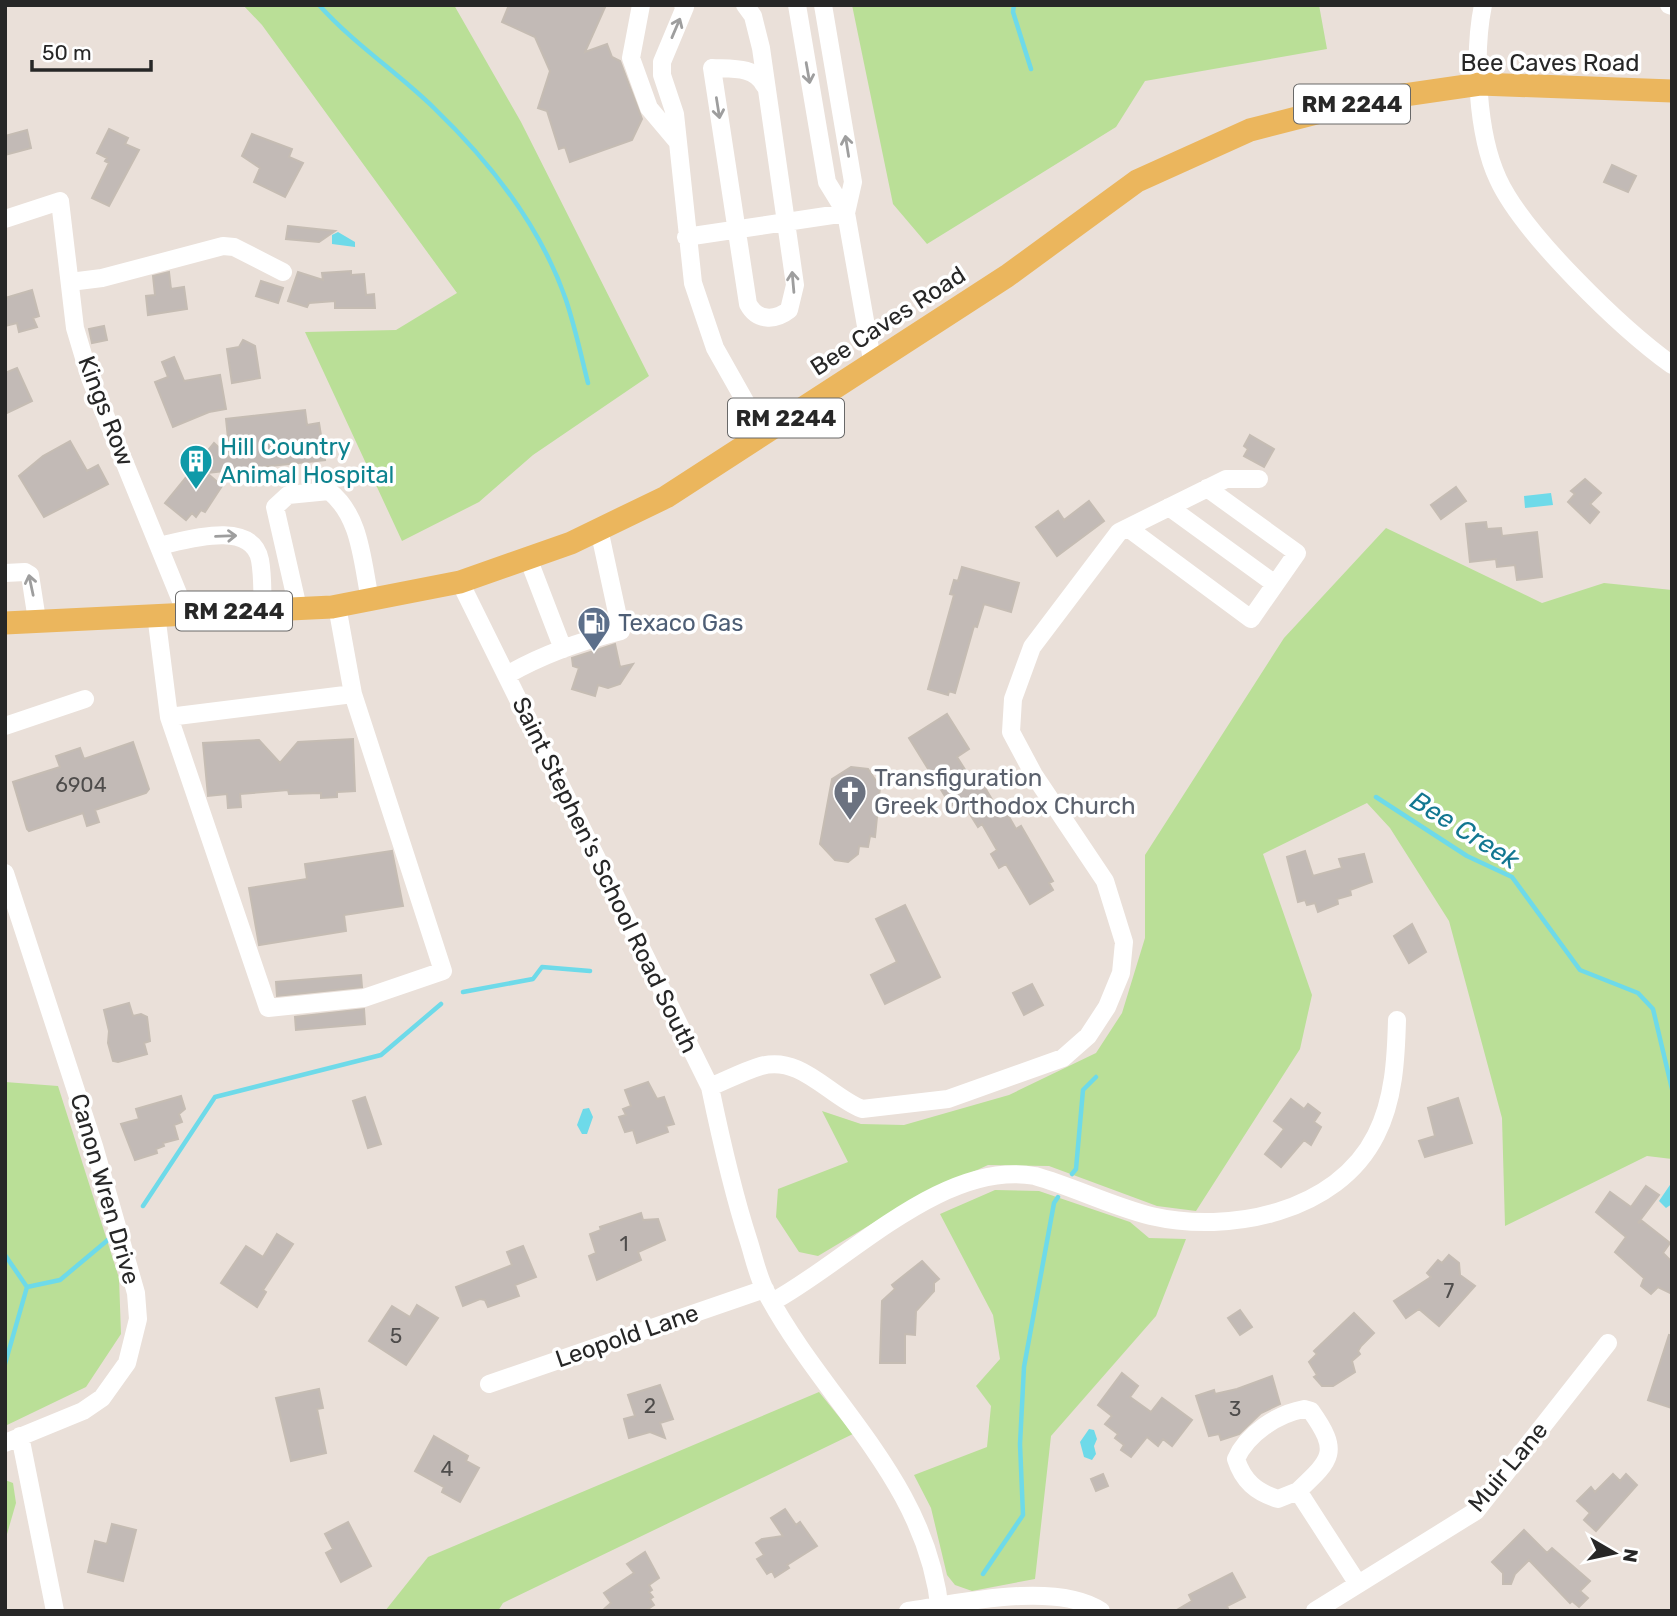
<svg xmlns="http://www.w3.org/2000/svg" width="1677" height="1616" font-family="Rubik,sans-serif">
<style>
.green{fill:#badf97}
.water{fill:#6edae9}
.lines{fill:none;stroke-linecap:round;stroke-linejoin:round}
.stream{stroke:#6edae9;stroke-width:4.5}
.building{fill:#c2bab6;stroke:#c5bcb3;stroke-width:2}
.minor{stroke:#fff;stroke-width:18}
.major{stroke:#ebb65d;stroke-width:23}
.oneway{stroke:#9e9e9e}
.labels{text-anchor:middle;stroke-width:7;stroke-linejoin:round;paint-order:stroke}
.number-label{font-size:21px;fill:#4e4c4b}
.shield{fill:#fff;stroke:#686868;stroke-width:2}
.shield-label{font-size:23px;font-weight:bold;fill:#272727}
.street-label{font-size:24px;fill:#272727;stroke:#fff}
.culture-label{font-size:24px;fill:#0d838f;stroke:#fff;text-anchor:start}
.service-label{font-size:24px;fill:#4e5e75;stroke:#fff;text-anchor:start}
.worship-label{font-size:24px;fill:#5b616d;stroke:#fff;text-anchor:start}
.water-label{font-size:26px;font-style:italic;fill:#127791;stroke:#fff}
</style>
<rect width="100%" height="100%" fill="#eae0d9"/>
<path class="green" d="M 243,5 L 454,5 L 521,122 L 649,376 L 533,455 L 479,502 L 402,541 L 305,332 L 396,330 L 457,293 L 262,25 Z
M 852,5 L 1319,5 L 1327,49 L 1145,81 L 1116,127 L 927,244 L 893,204 Z
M 1386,528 L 1542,603 L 1604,583 L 1672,590 L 1672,1159 L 1647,1156 L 1505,1226 L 1502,1118 L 1449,921 L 1390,828 L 1367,803 L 1263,854 L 1312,995 L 1300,1049 L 1196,1211 L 1157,1206 L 1049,1166 L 988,1165 L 910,1201 L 818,1256 L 799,1252 L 776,1217 L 778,1189 L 848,1162 L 822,1111 L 861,1124 L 904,1125 L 1009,1095 L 1096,1053 L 1122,1013 L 1145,938 L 1145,855 L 1284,638 Z
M 5,1082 L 58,1086 L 119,1278 L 121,1334 L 86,1387 L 5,1426 Z
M 995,1190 L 1039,1191 L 1130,1222 L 1149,1238 L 1186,1239 L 1156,1316 L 1051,1436 L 1035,1579 L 972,1591 L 955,1585 L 947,1575 L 931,1508 L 914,1475 L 987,1447 L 991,1406 L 976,1386 L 1000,1359 L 993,1315 L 940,1214 Z
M 819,1392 L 853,1434 L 503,1603 L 498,1611 L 385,1611 L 428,1557 Z
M 5,1480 L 13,1483 L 16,1503 L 5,1541 Z"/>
<path class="water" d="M 338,232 L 355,242 L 355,247 L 332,244 L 332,235 Z
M 1551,493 L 1553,505 L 1525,508 L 1524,496 Z
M 589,1108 L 593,1117 L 587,1134 L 582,1134 L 577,1125 L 583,1109 Z
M 1672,1182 L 1672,1204 L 1666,1208 L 1659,1201 Z
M 1089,1429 L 1094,1430 L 1097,1439 L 1094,1446 L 1096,1454 L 1092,1460 L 1084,1457 L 1080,1442 Z"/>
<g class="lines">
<path class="stream" d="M 319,5 C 354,44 397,72 434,108 C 490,162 541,227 566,300 C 575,327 581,355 588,383
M 1014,5 L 1013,12 L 1031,69
M 1376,797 L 1467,856 L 1512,877 L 1580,970 L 1638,993 L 1653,1009 L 1672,1089
M 463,992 L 533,979 L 542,967 L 590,971
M 1072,1174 L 1076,1169 L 1083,1090 L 1096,1077
M 143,1206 L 215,1097 L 381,1055 L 441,1004
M 5,1255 L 27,1287
M 5,1364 L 27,1287 L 60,1280 L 109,1239
M 983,1574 L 1023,1515 L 1020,1444 L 1024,1367 L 1054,1203 L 1058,1197"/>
</g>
<path class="building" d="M 509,5 L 606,5 L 585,52 L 607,44 L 612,57 L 620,61 L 642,119 L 632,140 L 570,162 L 565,147 L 559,149 L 547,111 L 538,108 L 550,71 L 535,37 L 502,22 Z
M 109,129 L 128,138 L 125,144 L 139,150 L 109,206 L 92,198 L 109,163 L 105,161 L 107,158 L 97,153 Z
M 27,130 L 31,148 L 5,155 L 5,136 Z
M 252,134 L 292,149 L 289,157 L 303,163 L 285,197 L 254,182 L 260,168 L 242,156 Z
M 1612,165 L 1636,176 L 1628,192 L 1604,182 Z
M 288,226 L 335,231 L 319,242 L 286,239 Z
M 351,271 L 351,275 L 364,274 L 366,295 L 374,294 L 375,308 L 335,308 L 335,301 L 309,303 L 307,307 L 288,301 L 298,272 L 323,280 L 322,273 Z
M 169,272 L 171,289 L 184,287 L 187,309 L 148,315 L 146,296 L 155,295 L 153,276 Z
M 261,281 L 283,288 L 278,303 L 256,296 Z
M 32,290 L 39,316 L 33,318 L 37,327 L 19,332 L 17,323 L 5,326 L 5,298 Z
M 104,326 L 107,340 L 92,343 L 89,329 Z
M 243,340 L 255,346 L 260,378 L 232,383 L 227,349 L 239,347 Z
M 174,357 L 184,381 L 220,375 L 226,409 L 209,412 L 173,427 L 155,382 L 168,377 L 162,362 Z
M 17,368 L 32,401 L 5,414 L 5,373 Z
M 305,410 L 307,425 L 319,423 L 325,460 L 207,473 L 222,486 L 205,512 L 201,510 L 196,517 L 192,513 L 186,520 L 165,503 L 214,443 L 230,458 L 226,419 Z
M 1250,435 L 1274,449 L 1264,467 L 1244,456 L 1248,449 L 1244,446 Z
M 70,441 L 87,471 L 98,465 L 108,484 L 44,517 L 19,476 L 43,456 Z
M 1585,479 L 1601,493 L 1590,504 L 1599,512 L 1590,523 L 1568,502 L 1575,494 L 1571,491 Z
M 1456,487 L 1466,501 L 1441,519 L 1431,505 Z
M 1089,501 L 1104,521 L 1057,556 L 1036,527 L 1058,511 L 1064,520 Z
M 1486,522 L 1487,529 L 1501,528 L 1502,536 L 1537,532 L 1542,577 L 1517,580 L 1515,565 L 1497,567 L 1496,559 L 1470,562 L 1466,524 Z
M 962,567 L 1019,583 L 1011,612 L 984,604 L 977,627 L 974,626 L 955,693 L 949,691 L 948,695 L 928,689 L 954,595 L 950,594 L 954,580 L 958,581 Z
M 615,644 L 620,667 L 633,664 L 620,684 L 608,688 L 598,685 L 595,696 L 572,689 L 579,668 L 573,666 L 572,658 Z
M 947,714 L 969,749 L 957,757 L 971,779 L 982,772 L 989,782 L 984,786 L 1000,813 L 1005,810 L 1016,829 L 1021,826 L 1053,881 L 1049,883 L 1053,890 L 1030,904 L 1006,864 L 999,868 L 991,854 L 997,850 L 982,824 L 978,827 L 961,800 L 951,806 L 909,738 Z
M 353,739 L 355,791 L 337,792 L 337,797 L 321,798 L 321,793 L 289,794 L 288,790 L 240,794 L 241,807 L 228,808 L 227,794 L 208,796 L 203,743 L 259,740 L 280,763 L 298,742 Z
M 133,742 L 149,789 L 146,793 L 95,810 L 99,822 L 87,826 L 83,813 L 29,831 L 27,829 L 13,782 L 60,767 L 56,756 L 80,748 L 84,759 Z
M 851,767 L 868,769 L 880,787 L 875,837 L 870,836 L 868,847 L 859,846 L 858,854 L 848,862 L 835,860 L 820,844 L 832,779 Z
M 392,851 L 403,906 L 344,915 L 346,931 L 259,945 L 249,888 L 307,879 L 305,864 Z
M 1305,851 L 1313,876 L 1342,868 L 1339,859 L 1364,854 L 1372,882 L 1350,890 L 1351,895 L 1337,899 L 1338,904 L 1318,912 L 1315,903 L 1307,905 L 1305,900 L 1298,902 L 1287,857 Z
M 905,905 L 940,977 L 885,1004 L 871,975 L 897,962 L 876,919 Z
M 1412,924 L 1426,952 L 1409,963 L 1394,936 Z
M 361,975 L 362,987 L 277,996 L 276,982 Z
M 1032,984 L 1043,1005 L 1024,1015 L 1013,993 Z
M 129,1003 L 133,1016 L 141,1014 L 147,1017 L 150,1041 L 144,1043 L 147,1054 L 118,1062 L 113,1061 L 108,1043 L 109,1031 L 104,1010 Z
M 364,1009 L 365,1024 L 296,1030 L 295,1017 Z
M 648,1082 L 657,1099 L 664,1097 L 674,1124 L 666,1126 L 668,1132 L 637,1143 L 633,1130 L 625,1132 L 619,1117 L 626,1115 L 623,1109 L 631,1106 L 625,1090 Z
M 181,1096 L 185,1109 L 179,1114 L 182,1122 L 174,1125 L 178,1139 L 163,1143 L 164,1146 L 156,1149 L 157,1153 L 135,1160 L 121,1124 L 139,1119 L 136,1109 Z
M 365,1097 L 381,1144 L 368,1148 L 353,1101 Z
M 1458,1098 L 1472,1143 L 1425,1157 L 1419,1141 L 1435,1136 L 1428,1108 Z
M 1291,1099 L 1304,1109 L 1308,1104 L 1320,1113 L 1314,1122 L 1321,1127 L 1311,1145 L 1304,1140 L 1281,1167 L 1265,1154 L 1284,1129 L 1274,1121 Z
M 1646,1186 L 1659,1195 L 1638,1223 L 1642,1221 L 1670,1243 L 1663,1253 L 1672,1262 L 1672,1294 L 1658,1287 L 1651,1294 L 1641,1286 L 1644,1278 L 1615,1252 L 1626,1237 L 1596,1212 L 1610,1192 L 1631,1207 Z
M 641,1213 L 643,1220 L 658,1219 L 665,1240 L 638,1252 L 641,1260 L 597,1280 L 589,1256 L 596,1253 L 590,1234 L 601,1230 L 600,1227 Z
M 277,1234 L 293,1244 L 263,1290 L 266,1292 L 257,1307 L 221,1283 L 246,1246 L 263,1257 Z
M 523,1246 L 536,1277 L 515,1285 L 519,1296 L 488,1307 L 485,1300 L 480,1299 L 463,1306 L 456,1287 L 512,1265 L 507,1252 Z
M 1449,1255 L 1459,1263 L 1460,1275 L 1475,1286 L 1439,1326 L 1419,1309 L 1406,1318 L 1394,1301 L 1431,1277 L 1427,1273 L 1438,1260 L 1442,1263 Z
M 922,1261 L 939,1279 L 934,1283 L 934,1291 L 916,1311 L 915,1335 L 905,1334 L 905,1363 L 880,1363 L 882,1301 L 895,1289 L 892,1285 Z
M 417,1305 L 438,1318 L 406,1365 L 369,1341 L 392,1306 L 410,1317 Z
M 1240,1310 L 1252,1327 L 1240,1335 L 1228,1318 Z
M 1354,1313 L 1374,1333 L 1361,1346 L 1358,1351 L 1360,1354 L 1352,1361 L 1355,1372 L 1333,1386 L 1322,1386 L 1314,1377 L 1317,1375 L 1309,1362 L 1317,1354 L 1314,1351 Z
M 1669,1335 L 1672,1336 L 1672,1408 L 1648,1400 Z
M 1122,1373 L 1138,1386 L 1130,1397 L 1151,1412 L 1162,1398 L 1192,1420 L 1172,1446 L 1163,1439 L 1158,1446 L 1147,1437 L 1131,1457 L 1121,1450 L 1124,1445 L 1115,1438 L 1118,1434 L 1105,1424 L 1112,1416 L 1098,1405 Z
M 1272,1376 L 1280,1404 L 1261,1413 L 1239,1434 L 1221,1440 L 1219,1434 L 1209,1436 L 1196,1396 L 1214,1390 L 1215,1394 L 1237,1389 Z
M 660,1385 L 673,1419 L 660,1423 L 665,1438 L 650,1432 L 629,1438 L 624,1419 L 635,1416 L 628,1395 Z
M 319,1389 L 323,1408 L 317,1409 L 326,1453 L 291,1461 L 276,1398 Z
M 434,1436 L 468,1456 L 466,1461 L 479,1468 L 460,1502 L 442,1492 L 444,1487 L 415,1471 Z
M 1103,1474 L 1108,1486 L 1096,1491 L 1091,1479 Z
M 1613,1474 L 1620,1481 L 1626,1474 L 1637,1485 L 1596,1531 L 1584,1520 L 1590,1513 L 1577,1501 L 1591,1487 L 1595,1492 Z
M 785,1509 L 796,1525 L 800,1522 L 817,1546 L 787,1565 L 789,1568 L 775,1577 L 772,1571 L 767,1574 L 757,1559 L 764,1555 L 756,1543 L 762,1539 L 783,1536 L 771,1518 Z
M 348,1522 L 371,1566 L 341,1582 L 326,1553 L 333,1549 L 325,1534 Z
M 112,1524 L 136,1530 L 123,1581 L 88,1572 L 95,1541 L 107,1544 Z
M 1524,1530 L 1547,1553 L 1552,1548 L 1590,1581 L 1580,1591 L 1588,1598 L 1579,1607 L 1572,1601 L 1570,1603 L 1529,1560 L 1515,1574 L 1511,1584 L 1503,1584 L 1503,1573 L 1492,1562 Z
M 645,1552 L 659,1578 L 649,1585 L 652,1590 L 649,1592 L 653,1597 L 650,1599 L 654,1605 L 645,1611 L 602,1611 L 611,1603 L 604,1593 L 634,1573 L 627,1564 Z
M 1232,1573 L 1245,1597 L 1227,1606 L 1229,1611 L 1175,1611 L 1192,1601 L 1189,1595 Z"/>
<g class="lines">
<path class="minor" d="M 641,5 L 631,58 L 649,108 L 676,140
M 683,5 L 685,7 L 662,62 L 662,75 L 675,114 L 693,283 L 715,348 L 763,433
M 745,5 L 753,16 L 761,48 L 795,285 L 789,310 C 775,321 757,321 748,304 L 712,68 C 731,69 755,66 764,85
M 797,5 L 827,182 L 846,213
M 823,5 L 853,182 L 846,213 L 872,360
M 1483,5 C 1473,54 1477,134 1498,179 C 1523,234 1622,329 1672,365
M 1669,5 L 1672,6
M 5,219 L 60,201 L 75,328 L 90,378 L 186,613
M 686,237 L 846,213
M 70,282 L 102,278 L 223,246 L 234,247 L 283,272
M 1169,507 L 1275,584
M 1128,528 L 1251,619 L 1297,553 L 1207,488
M 159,546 C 187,540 252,519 260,560 C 263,576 262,594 263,610
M 528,558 L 563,649
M 5,573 L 25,572 L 30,575 L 37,620
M 460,582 L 710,1087 C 721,1140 732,1190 749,1242 C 754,1258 758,1277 766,1292 C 825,1403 927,1480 940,1611
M 337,606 L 353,694
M 298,608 L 275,507 L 288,495 L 329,491 C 361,516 362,562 370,599
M 156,614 L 169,717 L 353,694 L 443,971 L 364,998 L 268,1008 L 169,717
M 507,675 C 543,654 581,641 621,631 L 599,529
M 5,726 L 85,699
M 5,873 L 94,1146 L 136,1293 L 138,1319 L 127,1363 L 102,1398 L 83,1411 L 5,1443
M 710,1087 C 727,1080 744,1071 761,1066 C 801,1055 829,1096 862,1109 L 948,1099 L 1063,1058 L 1088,1036 L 1107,1007 L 1121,973 L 1124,942 L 1105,881 L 1034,775 L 1011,732 L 1013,699 L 1032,647 L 1119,532 L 1226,479 L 1259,479
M 772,1302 C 847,1262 943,1159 1035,1176 C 1074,1187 1111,1206 1151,1216 C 1229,1234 1337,1213 1376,1135 C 1394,1100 1396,1058 1397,1020
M 489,1384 L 765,1289
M 20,1436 L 55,1611
M 1298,1491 L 1278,1499 C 1256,1492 1243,1481 1236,1459 C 1247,1434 1277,1414 1304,1409 L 1311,1411 C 1340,1452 1332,1459 1298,1491 L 1358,1584
M 908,1611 C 959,1603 1057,1581 1101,1611
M 1315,1611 L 1476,1511 L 1608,1343"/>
<path class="major" d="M 5,623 L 332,607 L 460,582 L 571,543 L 666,497 L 1007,276 L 1137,181 L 1250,130 L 1363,101 L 1480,84 L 1672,91"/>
</g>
<defs><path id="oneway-shaft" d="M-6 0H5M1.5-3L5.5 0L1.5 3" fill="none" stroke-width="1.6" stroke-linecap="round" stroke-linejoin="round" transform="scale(1.75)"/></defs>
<g class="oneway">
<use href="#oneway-shaft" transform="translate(676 28) rotate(-67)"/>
<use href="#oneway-shaft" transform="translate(808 73) rotate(80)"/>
<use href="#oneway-shaft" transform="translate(718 108) rotate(81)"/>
<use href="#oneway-shaft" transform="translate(847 146) rotate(-99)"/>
<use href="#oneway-shaft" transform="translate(793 282) rotate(-95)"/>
<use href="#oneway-shaft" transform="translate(226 536) rotate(-2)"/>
<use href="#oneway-shaft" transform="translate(31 585) rotate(-102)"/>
</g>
<defs>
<symbol id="building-pin" viewBox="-11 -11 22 30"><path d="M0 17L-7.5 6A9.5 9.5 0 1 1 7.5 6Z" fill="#0f9aa8" stroke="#fff"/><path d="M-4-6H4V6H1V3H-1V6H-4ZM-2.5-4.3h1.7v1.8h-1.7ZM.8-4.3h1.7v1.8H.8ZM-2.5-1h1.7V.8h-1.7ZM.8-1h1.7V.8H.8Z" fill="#fff"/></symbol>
<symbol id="fuel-pin" viewBox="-11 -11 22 30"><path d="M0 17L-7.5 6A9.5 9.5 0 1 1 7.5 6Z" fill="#5c6f8a" stroke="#fff"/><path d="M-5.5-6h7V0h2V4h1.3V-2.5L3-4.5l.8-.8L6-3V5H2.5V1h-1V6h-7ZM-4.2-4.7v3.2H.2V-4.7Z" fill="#fff"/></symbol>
<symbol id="church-pin" viewBox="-11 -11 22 30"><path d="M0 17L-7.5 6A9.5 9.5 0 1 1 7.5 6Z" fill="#6b7280" stroke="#fff"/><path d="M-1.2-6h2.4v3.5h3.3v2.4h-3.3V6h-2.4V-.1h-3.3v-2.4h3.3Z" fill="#fff"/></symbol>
</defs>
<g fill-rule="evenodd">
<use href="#building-pin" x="177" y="442" width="38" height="52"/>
<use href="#fuel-pin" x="575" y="604" width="38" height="52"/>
<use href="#church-pin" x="831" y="773" width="38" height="52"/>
</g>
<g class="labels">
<g class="number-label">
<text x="81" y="792">6904</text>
<text x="624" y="1251">1</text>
<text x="1449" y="1298">7</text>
<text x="396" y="1343">5</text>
<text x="650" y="1413">2</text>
<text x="1235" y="1416">3</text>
<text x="447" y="1476">4</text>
</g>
<g class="shield">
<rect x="1294" y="84.5" width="116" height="39" rx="5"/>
<rect x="728" y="398.5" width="116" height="39" rx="5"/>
<rect x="176" y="591.5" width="116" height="39" rx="5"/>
</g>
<g class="shield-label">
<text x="1352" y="112">RM 2244</text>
<text x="786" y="426">RM 2244</text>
<text x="234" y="619">RM 2244</text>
</g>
<g class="street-label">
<text x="1550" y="71">Bee Caves Road</text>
<text transform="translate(888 321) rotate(-33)" y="8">Bee Caves Road</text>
<text transform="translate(106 411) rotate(69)" y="8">Kings Row</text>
<text transform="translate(605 875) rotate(64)" y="8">Saint Stephen's School Road South</text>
<text transform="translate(105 1189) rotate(74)" y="8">Canon Wren Drive</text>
<text transform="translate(627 1336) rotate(-19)" y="8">Leopold Lane</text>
<text transform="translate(1508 1467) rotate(-50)" y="8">Muir Lane</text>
</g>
<g class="culture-label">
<text x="220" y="455">Hill Country<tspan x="220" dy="28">Animal Hospital</tspan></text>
</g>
<g class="service-label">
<text x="618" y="631">Texaco Gas</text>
</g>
<g class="worship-label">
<text x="874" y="786">Transfiguration<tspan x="874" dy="28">Greek Orthodox Church</tspan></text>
</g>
<g class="water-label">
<text transform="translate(1465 830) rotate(32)" y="9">Bee Creek</text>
</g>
</g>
<rect width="1677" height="1616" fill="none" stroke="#272727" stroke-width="14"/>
<g transform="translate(1614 1553) rotate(99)" stroke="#ffffff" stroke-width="5" paint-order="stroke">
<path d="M0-5L12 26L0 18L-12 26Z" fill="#272727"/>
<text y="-10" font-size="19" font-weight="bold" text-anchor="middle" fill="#272727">N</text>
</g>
<path d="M32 60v10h119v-10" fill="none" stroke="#272727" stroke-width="3.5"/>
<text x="42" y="60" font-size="21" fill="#272727" stroke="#ffffff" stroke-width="5" paint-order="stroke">50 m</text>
</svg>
